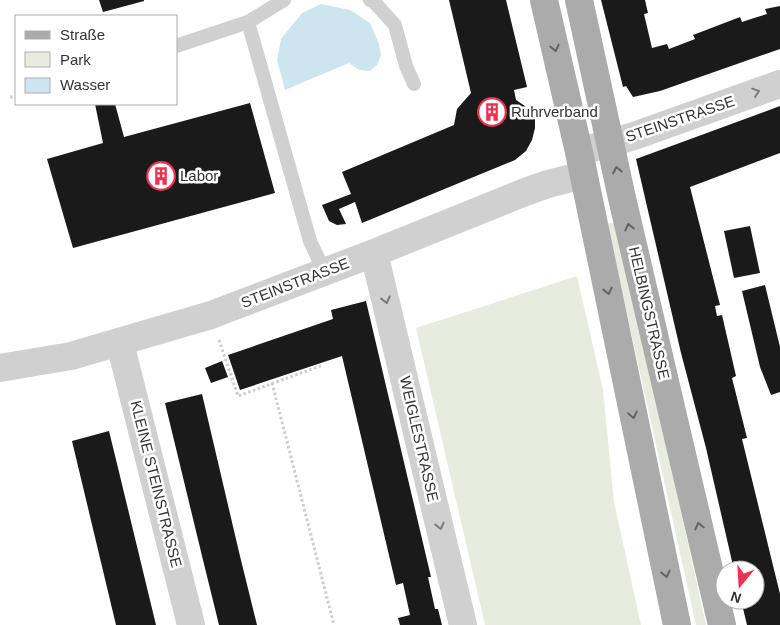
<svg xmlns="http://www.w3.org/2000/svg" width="780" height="625" font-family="Helvetica,sans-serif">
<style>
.green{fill:#e7ecde}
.water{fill:#cde5ef}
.building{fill:#1a1a1a}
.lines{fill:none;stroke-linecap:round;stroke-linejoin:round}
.path{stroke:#cdcdcd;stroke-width:3;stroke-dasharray:2.5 2.5;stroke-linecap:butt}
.service{stroke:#d0d0d0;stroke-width:14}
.minor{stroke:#d0d0d0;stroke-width:28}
.primary{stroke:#ababab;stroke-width:28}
.oneway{stroke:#636363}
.oneway2{stroke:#7a7a7a}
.labels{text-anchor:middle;stroke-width:5;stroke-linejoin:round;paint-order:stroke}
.poi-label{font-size:15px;fill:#333;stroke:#fff;text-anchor:start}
.street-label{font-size:15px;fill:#333;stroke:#fff}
</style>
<rect width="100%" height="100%" fill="#fff"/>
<path class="green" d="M 617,222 L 706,625 L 696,625 L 607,224 Z
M 577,276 L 603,390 L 614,502 L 641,625 L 485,625 L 416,328 Z"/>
<path class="water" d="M 321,4 L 350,10 L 370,23 L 379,44 L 381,55 L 377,65 L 370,71 L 359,70 L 349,63 L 285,90 L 277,60 L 281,39 L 302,13 Z"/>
<path class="building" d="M 99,0 L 144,0 L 144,1 L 103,12 Z
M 449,0 L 506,0 L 527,87 L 514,90 L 516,100 L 525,106 L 528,117 L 535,116 L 535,128 L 532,140 L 526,151 L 515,160 L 362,223 L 355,202 L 339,209 L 346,224 L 337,225 L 329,221 L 322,205 L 351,194 L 342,172 L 454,125 L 457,109 L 471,93 Z
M 601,0 L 645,0 L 648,13 L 644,14 L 652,48 L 667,44 L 669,49 L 695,39 L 693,35 L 740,17 L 742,22 L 754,18 L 767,14 L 765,9 L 780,6 L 780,49 L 660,91 L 633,97 L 626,86 L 623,87 Z
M 250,103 L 275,193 L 73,248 L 47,159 L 103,143 L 95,104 L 115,104 L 124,137 Z
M 780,106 L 780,153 L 690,187 L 720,305 L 715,306 L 717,316 L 722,315 L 736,376 L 732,378 L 747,438 L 742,439 L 780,594 L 780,625 L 747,625 L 741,600 L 755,600 L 755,570 L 734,570 L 706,448 L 681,353 L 636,159 Z
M 750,226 L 760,273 L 734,278 L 724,231 Z
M 765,285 L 780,347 L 780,392 L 771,395 L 760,367 L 742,291 Z
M 366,301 L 431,577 L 428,577 L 435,609 L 438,609 L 442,625 L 400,625 L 398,618 L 410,615 L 403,583 L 396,585 L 342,356 L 240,390 L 228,355 L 333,319 L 331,310 Z
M 222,361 L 228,377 L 211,383 L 205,368 Z
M 202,394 L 239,552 L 257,625 L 219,625 L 203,560 L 165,403 Z
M 109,431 L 119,472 L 156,625 L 116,625 L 72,441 Z"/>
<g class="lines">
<path class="path" d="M 10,97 L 16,97
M 219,340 L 238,396 L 323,365
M 272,383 L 334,625"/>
<path class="service" d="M 370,0 L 374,2 L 395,25 L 406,66 L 414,84
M 248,22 L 310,241 L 324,271
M 176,46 L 248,22 L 284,0"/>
<path class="minor" d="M 579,152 L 634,136 L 780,84
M 374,253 L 463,625
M 120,343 L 191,625
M 0,368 L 71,356 L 211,315 L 374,253 L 525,192 L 548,184 L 583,175"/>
<path class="primary" d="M 544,0 L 579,152 L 677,625
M 579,0 L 622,198 L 722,625"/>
</g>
<defs><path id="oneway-chevron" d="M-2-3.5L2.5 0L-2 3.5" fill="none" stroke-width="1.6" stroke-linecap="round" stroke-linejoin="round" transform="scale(1.25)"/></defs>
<g class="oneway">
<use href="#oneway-chevron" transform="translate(555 48) rotate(77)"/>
<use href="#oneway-chevron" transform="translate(617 170) rotate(-101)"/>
<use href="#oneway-chevron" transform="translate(629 227) rotate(-103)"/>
<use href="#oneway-chevron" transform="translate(608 291) rotate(78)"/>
<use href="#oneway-chevron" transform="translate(633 415) rotate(78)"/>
<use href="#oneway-chevron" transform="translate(699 526) rotate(-103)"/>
<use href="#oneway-chevron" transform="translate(666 574) rotate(78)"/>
</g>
<g class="oneway2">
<use href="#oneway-chevron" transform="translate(756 92) rotate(-19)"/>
<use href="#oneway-chevron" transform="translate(386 300) rotate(76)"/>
<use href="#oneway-chevron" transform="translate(440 526) rotate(77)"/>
</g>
<defs>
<symbol id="building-ring" viewBox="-11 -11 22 22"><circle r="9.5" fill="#fff" stroke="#ed3152" stroke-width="1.5"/><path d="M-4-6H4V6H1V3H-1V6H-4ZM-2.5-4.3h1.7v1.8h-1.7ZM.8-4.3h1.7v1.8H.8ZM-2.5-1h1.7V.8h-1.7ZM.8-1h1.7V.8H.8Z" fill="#ed3152"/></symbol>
</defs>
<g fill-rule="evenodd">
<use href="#building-ring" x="476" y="96" width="32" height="32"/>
<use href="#building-ring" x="145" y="160" width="32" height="32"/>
</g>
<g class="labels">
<g class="poi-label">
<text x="511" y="117">Ruhrverband</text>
<text x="180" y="181">Labor</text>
</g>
<g class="street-label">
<text transform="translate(680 119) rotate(-19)" y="5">STEINSTRASSE</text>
<text transform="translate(295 283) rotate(-21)" y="5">STEINSTRASSE</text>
<text transform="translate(649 313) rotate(77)" y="5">HELBINGSTRASSE</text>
<text transform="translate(419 439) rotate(77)" y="5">WEIGLESTRASSE</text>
<text transform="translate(156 484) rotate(76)" y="5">KLEINE STEINSTRASSE</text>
</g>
</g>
<rect x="15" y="15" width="162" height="90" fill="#ffffff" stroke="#adadad"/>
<rect x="25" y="31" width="25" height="8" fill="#ababab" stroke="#adadad"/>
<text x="60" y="40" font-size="15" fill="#333333">Straße</text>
<rect x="25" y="52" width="25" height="15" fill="#e7ecde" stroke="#adadad"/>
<text x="60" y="65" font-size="15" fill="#333333">Park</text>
<rect x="25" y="78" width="25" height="15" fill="#cde5ef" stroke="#adadad"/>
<text x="60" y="90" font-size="15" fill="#333333">Wasser</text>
<g transform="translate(740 585) rotate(198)"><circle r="24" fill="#ffffff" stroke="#adadad"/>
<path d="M0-4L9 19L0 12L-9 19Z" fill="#ed3152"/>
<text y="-8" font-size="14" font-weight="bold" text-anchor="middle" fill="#333333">N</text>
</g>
</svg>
